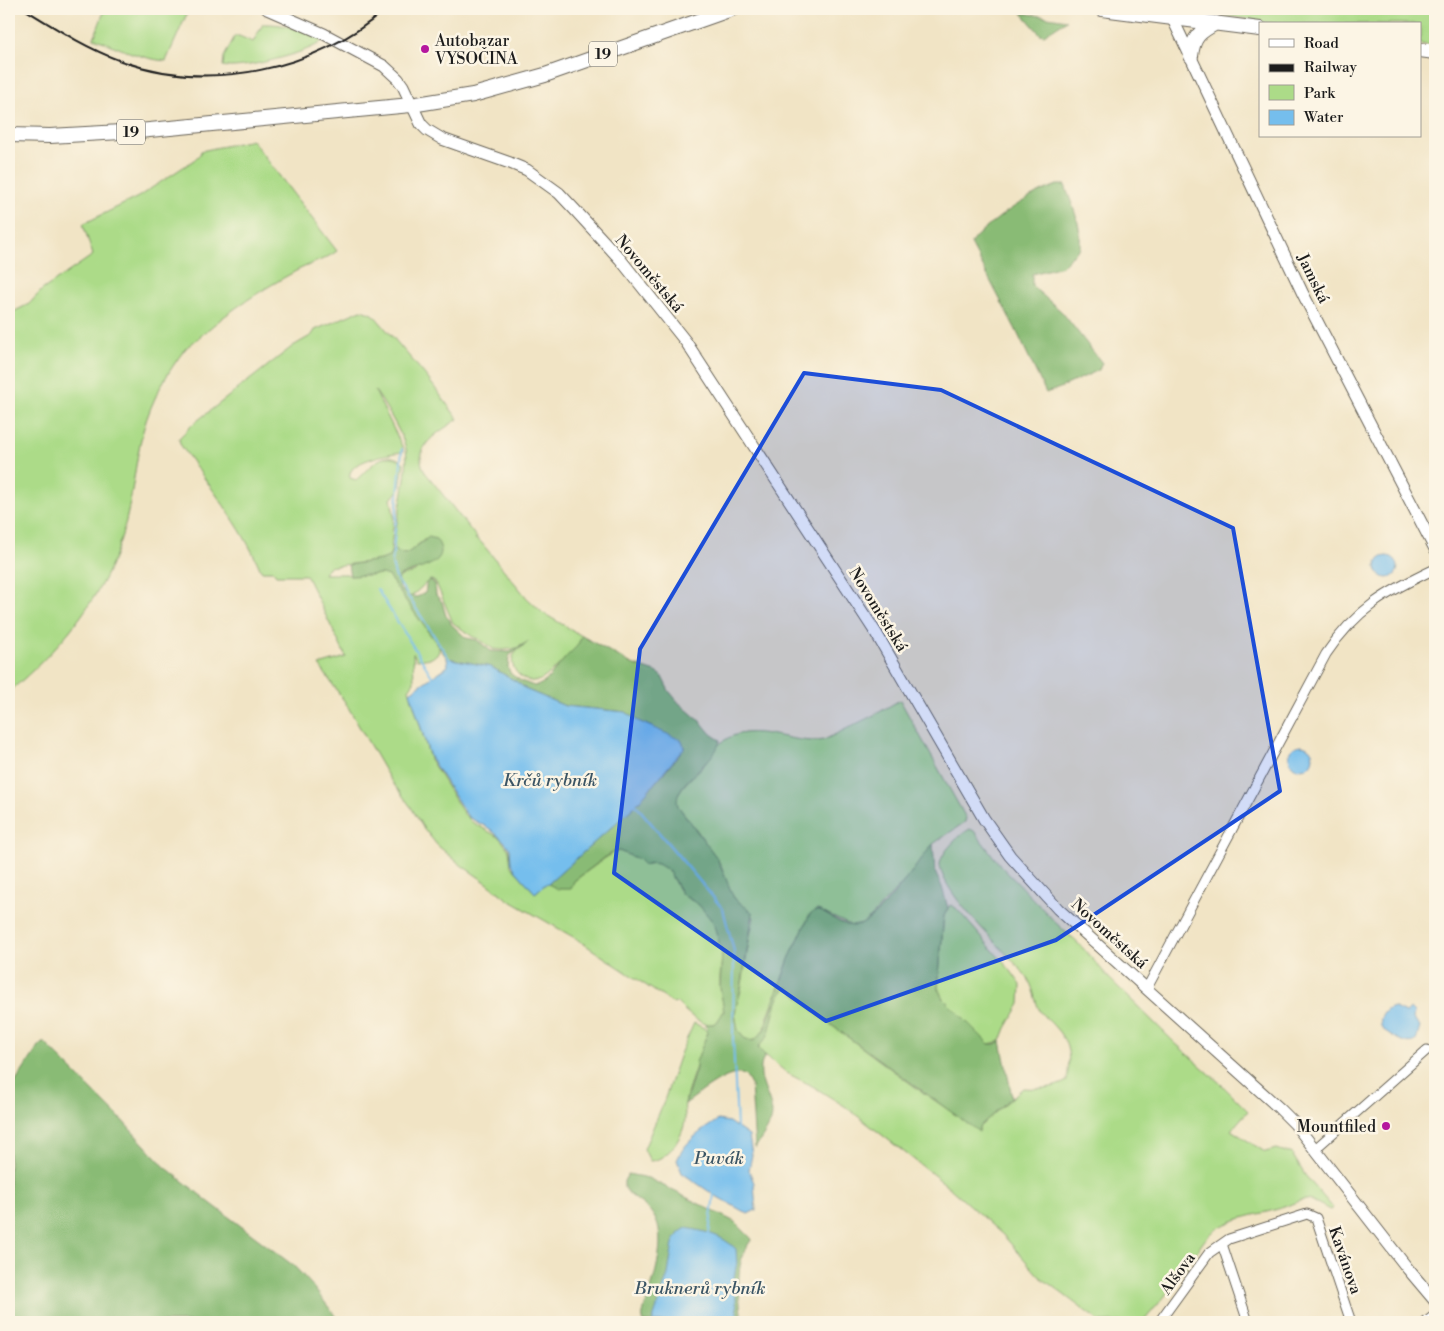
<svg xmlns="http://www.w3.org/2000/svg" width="1444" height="1331" font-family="'Libre Bodoni',serif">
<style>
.green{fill:#acdb88;stroke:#647c52}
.forest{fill:#89bb74;stroke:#526c48}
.water{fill:#75beed;stroke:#486d84}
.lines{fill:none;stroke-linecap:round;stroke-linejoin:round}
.stream{stroke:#75beed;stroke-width:2}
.minor-casing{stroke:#676257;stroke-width:11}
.tertiary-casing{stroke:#676257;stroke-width:13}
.primary-casing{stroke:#676257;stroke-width:16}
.minor{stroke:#fff;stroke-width:9}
.tertiary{stroke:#fff;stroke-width:11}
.primary{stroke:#fff;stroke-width:14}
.rail{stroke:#1c1c1c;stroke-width:2}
.marked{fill:#1d4ed8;fill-opacity:0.2;stroke:#1d4ed8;stroke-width:4;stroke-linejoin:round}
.poi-dot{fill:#b5179e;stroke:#fcf5e5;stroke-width:2}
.labels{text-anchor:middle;stroke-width:5;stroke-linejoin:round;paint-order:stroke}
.shield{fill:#fcf5e5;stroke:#5f5d58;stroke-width:1}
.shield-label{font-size:15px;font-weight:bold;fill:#1c1c1c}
.poi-label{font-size:16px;fill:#1c1c1c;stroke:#fcf5e5;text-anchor:start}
.street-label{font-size:16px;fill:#1c1c1c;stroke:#fcf5e5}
.water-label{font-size:18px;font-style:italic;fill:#3b5565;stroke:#fcf5e5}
</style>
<rect width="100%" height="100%" fill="#fcf5e5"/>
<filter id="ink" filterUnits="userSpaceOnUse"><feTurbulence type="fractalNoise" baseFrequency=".02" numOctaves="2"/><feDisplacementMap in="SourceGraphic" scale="10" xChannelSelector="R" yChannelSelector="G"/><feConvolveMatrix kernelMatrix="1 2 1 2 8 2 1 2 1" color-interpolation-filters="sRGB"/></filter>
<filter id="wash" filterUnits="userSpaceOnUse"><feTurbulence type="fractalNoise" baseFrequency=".0096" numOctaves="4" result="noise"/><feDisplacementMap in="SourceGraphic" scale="20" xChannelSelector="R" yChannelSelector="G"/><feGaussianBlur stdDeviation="1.12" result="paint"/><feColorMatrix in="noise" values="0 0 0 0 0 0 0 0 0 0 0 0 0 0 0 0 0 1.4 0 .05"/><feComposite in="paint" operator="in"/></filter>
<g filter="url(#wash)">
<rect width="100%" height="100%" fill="#f1e4c5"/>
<path class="green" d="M 105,9 L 189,9 L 166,61 C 141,59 117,47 94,38 Z
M 1183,9 L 1435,9 L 1435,46 L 1420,44 L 1420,24 L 1277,24 Z
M 263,24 C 283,23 304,30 321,38 L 322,41 C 313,52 235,72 223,66 L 224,57 L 235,36 L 239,36 L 253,42 Z
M 252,140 L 337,251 C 325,260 309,264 296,271 C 263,289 231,309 203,334 C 198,339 189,345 186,348 C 167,372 151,401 143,431 C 134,465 133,501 122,535 C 103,599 59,649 9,692 L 9,314 L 29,304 L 42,290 L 93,255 L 83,224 L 138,197 L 194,160 L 200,154 L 201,151 Z
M 361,310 L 373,314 L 426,376 L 458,419 C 440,432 410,446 425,472 L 477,538 L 475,539 L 480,541 L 527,598 L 543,613 L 582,636 C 581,640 579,644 577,647 C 571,653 547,678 540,680 C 527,686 509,671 513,657 C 515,650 525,646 529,641 L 517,648 L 503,650 L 493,649 L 479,639 L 473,637 L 453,623 L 436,583 L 432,580 L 428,581 L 411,597 L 405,594 L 398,579 L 403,575 L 415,572 L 425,539 L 409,552 L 404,554 L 395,550 L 394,541 C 397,519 410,468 406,449 C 404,437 383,401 375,391 L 403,448 L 403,452 C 391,453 345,461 350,478 L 356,480 C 370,468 384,446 404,463 L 400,488 L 391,499 L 394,516 L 391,552 L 389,557 L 381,560 L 328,567 L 324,574 L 347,574 L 350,576 L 382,574 L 388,576 L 439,646 L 439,652 L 432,658 L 417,660 L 413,653 L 414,682 L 409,689 L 430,759 L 464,814 L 472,822 L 500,838 L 509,850 L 511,866 L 535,893 L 547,883 L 574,881 L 612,853 L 619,851 L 638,859 L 644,865 C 671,857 670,880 682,894 C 686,898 693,901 698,904 C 703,909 709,916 713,922 C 717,930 722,946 722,955 C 722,965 719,975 720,986 C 720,994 725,1005 723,1012 C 714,1040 687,1013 676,1002 L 674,1004 L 575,938 L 507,899 L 487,883 L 461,865 L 437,845 L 422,826 L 411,807 L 389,778 L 345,702 L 319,665 L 346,657 L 306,575 L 276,575 L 273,571 L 261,571 C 242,525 208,485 180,444 L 179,438 L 193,424 L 293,346 L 312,335 L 315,330 Z
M 900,700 L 966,818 L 965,822 L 933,844 L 907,878 L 871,917 L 862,924 L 852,926 L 820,911 L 817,910 L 810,914 L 789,959 L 767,1019 C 762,1047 738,1048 735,1020 C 734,1009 739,1000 741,990 C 746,966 748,941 754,917 L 734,898 L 730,891 L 721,865 L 696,829 L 678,806 L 676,801 L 677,796 C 683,784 696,774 705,764 C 710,757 715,747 722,742 C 752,719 791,746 824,740 L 876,714 Z
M 970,829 L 974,831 L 1000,865 L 1056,923 L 1083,948 L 1109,978 L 1175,1043 L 1221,1084 L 1248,1111 L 1231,1130 L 1265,1152 L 1277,1149 L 1292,1154 L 1305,1175 L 1333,1208 L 1330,1210 C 1323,1207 1314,1200 1306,1200 C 1298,1200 1291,1205 1284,1207 C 1256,1217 1224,1216 1204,1241 L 1165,1296 L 1143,1322 L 1100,1322 L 1039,1276 L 1003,1235 L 944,1183 L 846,1107 L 814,1087 L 787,1073 L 759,1050 L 759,1046 C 776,1030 771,1000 786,987 L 789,988 L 823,1019 L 918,1089 L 979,1131 L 979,1127 L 1023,1088 C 1039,1089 1053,1089 1067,1081 C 1070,1056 1071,1044 1053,1025 C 1049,1020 1043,1017 1040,1011 C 1034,1000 1034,986 1026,976 C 1005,949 945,898 940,866 C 939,854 960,834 970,829 Z
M 950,905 L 956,908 L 1011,971 L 1021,985 L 1020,1004 L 1006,1028 L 1001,1041 L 989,1044 L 942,997 L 938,988 L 944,916 Z
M 694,1023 L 704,1028 L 707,1032 C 701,1056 690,1079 685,1103 C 684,1109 685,1114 685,1119 C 684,1136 668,1160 650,1161 L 644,1149 L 663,1104 L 680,1054 Z"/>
<path class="forest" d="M 1022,13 L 1067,20 L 1044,35 L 1040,34 Z
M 1057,185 L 1065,185 C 1072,206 1082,224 1080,248 L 1062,266 L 1032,274 L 1032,286 L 1062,312 L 1102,363 L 1099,370 L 1060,388 L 1046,393 L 1016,330 L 971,244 C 974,237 978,235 984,230 C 1005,211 1030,195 1057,185 Z
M 429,537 L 436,539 C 455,565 415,568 400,576 L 398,579 L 400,589 L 408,596 L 417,597 L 425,593 C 427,587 424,583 430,580 L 435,584 L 436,595 L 442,602 L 446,616 L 450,620 L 451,624 L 466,638 L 477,640 L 491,651 L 510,652 L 528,642 L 509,656 L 508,668 L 511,674 L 521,681 L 534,686 L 539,685 L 546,681 L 566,657 L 577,646 L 582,636 L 632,664 L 656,672 L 661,675 L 669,691 L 679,703 L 701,722 L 711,734 L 720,740 C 717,763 670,784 678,806 L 717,858 L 734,898 L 753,913 L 741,988 L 735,1013 L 738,1030 L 744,1038 L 752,1041 L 755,1040 L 765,1029 L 789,959 L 810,914 L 815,911 L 820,911 C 830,916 844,927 856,926 C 876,924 919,861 933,844 L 935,872 L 942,887 L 948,908 L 944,916 L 943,923 L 938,988 L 942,997 L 989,1044 L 995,1044 L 1001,1041 L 1012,1097 L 979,1127 L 979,1132 L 823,1019 L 789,988 L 786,987 C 775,996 773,1022 768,1035 C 766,1040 761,1043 758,1048 L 765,1055 C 753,1077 770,1093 772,1113 C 773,1124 761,1139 755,1148 L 751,1085 C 748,1081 747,1075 741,1074 C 725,1072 698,1095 685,1104 L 696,1068 L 696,1062 L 705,1039 L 707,1033 L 706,1024 L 713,1024 L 717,1022 L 724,1011 L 720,987 L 722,953 L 713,922 L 699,905 L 682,894 L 668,870 L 658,864 L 650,863 L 644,865 L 638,859 L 619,851 L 611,853 L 574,881 L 571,889 L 558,889 L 548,884 L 636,805 L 680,754 L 659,730 L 638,721 L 626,712 L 565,706 L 527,690 L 517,682 L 491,667 L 447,658 L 388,576 L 382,574 L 350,576 L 348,565 L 381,560 L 389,557 L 391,552 L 395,550 L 404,554 L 409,552 Z
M 42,1043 L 45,1043 L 118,1116 L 164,1166 L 209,1202 L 294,1266 L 310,1283 L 340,1322 L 9,1322 L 9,1092 L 39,1046 Z
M 628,1174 L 648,1178 L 735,1222 L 752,1239 C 733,1263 739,1293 742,1322 L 642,1322 L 643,1313 C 651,1288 670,1239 653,1215 C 646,1204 632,1199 624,1188 L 624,1181 Z"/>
<path class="water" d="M1376 567a11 11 0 1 1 22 0a11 11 0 1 1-22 0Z
M 447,658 L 491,667 L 517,682 L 527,690 L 565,706 L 626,712 L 638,721 L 681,740 L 685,747 L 636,805 L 548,884 L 547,883 L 535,893 L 515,870 L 511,862 L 510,849 L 504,841 L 490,829 L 468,817 L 459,803 L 430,757 L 410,692 L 448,666 Z
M1289 757a12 12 0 1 1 24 0a12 12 0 1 1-24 0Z
M 1393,1007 L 1405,1013 L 1411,1009 L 1414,1012 L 1413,1019 L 1420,1027 L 1416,1041 C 1405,1047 1392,1035 1382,1029 C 1378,1019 1383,1010 1393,1007 Z
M 718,1120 L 729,1122 L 749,1136 L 752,1155 L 749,1170 L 754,1183 L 756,1210 L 748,1214 L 714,1195 L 682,1173 L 677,1160 C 685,1141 701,1131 718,1120 Z
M 686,1228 C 704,1231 722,1235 736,1249 L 737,1263 L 734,1278 L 738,1322 L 652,1322 L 668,1274 L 673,1243 L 679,1233 Z"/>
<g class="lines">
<path class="stream" d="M 402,449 L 392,564 L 396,578 L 450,660
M 377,589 L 433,678
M 635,804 L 723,909 L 734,951 L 733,1038 L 737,1128
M 709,1234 L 714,1194"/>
</g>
</g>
<g filter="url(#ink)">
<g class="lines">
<defs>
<path id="minor" d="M 1147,988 L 1326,654 C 1356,609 1388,591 1435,569
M 1315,1149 L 1427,1050
M 1222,1244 L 1248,1322
M 1159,1322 L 1209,1253 L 1229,1239 L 1307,1214 L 1316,1218 L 1351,1322
M 1426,1322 L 1435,1315"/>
<path id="tertiary" d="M 267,9 L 324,34 L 384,66 L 398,79 L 403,86 L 421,124 L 427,130 L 442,139 L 510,163 L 527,170 L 559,193 L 575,210 L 620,259 L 686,342 L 876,633 L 984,819 L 1010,856 L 1058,909 L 1279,1108 L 1295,1124 L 1408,1269 L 1435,1301
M 1168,9 L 1303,294 L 1435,549"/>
<path id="primary" d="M 1102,9 L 1260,29
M 1420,50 L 1435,52
M 1191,56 C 1193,37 1199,32 1216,23
M 9,135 L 50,136 L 139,131 L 411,105 L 473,95 L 545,75 L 732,9"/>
</defs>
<use href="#minor" class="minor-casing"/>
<use href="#tertiary" class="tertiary-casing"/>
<use href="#primary" class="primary-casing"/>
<use href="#minor" class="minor"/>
<use href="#tertiary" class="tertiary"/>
<use href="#primary" class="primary"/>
<path class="rail" d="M 24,9 C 55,28 86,48 121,61 C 211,93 315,70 386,9"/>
</g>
</g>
<path class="marked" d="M 804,373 L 941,390 L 1233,528 L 1280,791 L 1056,940 L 826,1021 L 614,873 L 640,649 Z"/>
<g class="poi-dot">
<circle cx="425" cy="49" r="5"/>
<circle cx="1386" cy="1126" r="5"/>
</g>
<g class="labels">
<g class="shield">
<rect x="589" y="41.5" width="28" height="25" rx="4"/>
<rect x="117" y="119.5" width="28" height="25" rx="4"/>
</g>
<g class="shield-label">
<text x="603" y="59">19</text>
<text x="131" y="137">19</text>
</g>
<g class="poi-label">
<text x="435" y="46">Autobazar<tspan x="435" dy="18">VYSOČINA</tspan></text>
<text x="1376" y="1132" text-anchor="end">Mountfiled</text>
</g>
<g class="street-label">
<text transform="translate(650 273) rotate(50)" y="6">Novoměstská</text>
<text transform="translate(1314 278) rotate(64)" y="6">Jamská</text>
<text transform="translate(879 609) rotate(58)" y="6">Novoměstská</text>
<text transform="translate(1110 933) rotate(42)" y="6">Novoměstská</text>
<text transform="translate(1346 1260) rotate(71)" y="6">Kavánova</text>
<text transform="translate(1177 1273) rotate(-54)" y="6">Alšova</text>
</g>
<g class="water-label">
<text x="550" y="786">Krčů rybník</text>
<text x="719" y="1164">Puvák</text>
<text x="700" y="1294">Bruknerů rybník</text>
</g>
</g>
<rect width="1444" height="1331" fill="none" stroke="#fcf5e5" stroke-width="30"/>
<rect x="1259" y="22" width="162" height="115" fill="#fcf5e5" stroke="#a29e95"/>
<rect x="1269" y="39" width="25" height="8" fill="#ffffff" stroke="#a29e95"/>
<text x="1304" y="48" font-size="15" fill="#1c1c1c">Road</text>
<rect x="1269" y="64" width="25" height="8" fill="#1c1c1c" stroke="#a29e95"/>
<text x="1304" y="72" font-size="15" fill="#1c1c1c">Railway</text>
<rect x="1269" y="85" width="25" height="15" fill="#acdb88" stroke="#a29e95"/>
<text x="1304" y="98" font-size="15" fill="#1c1c1c">Park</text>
<rect x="1269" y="110" width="25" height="15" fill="#75beed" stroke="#a29e95"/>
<text x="1304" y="122" font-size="15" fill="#1c1c1c">Water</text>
</svg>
